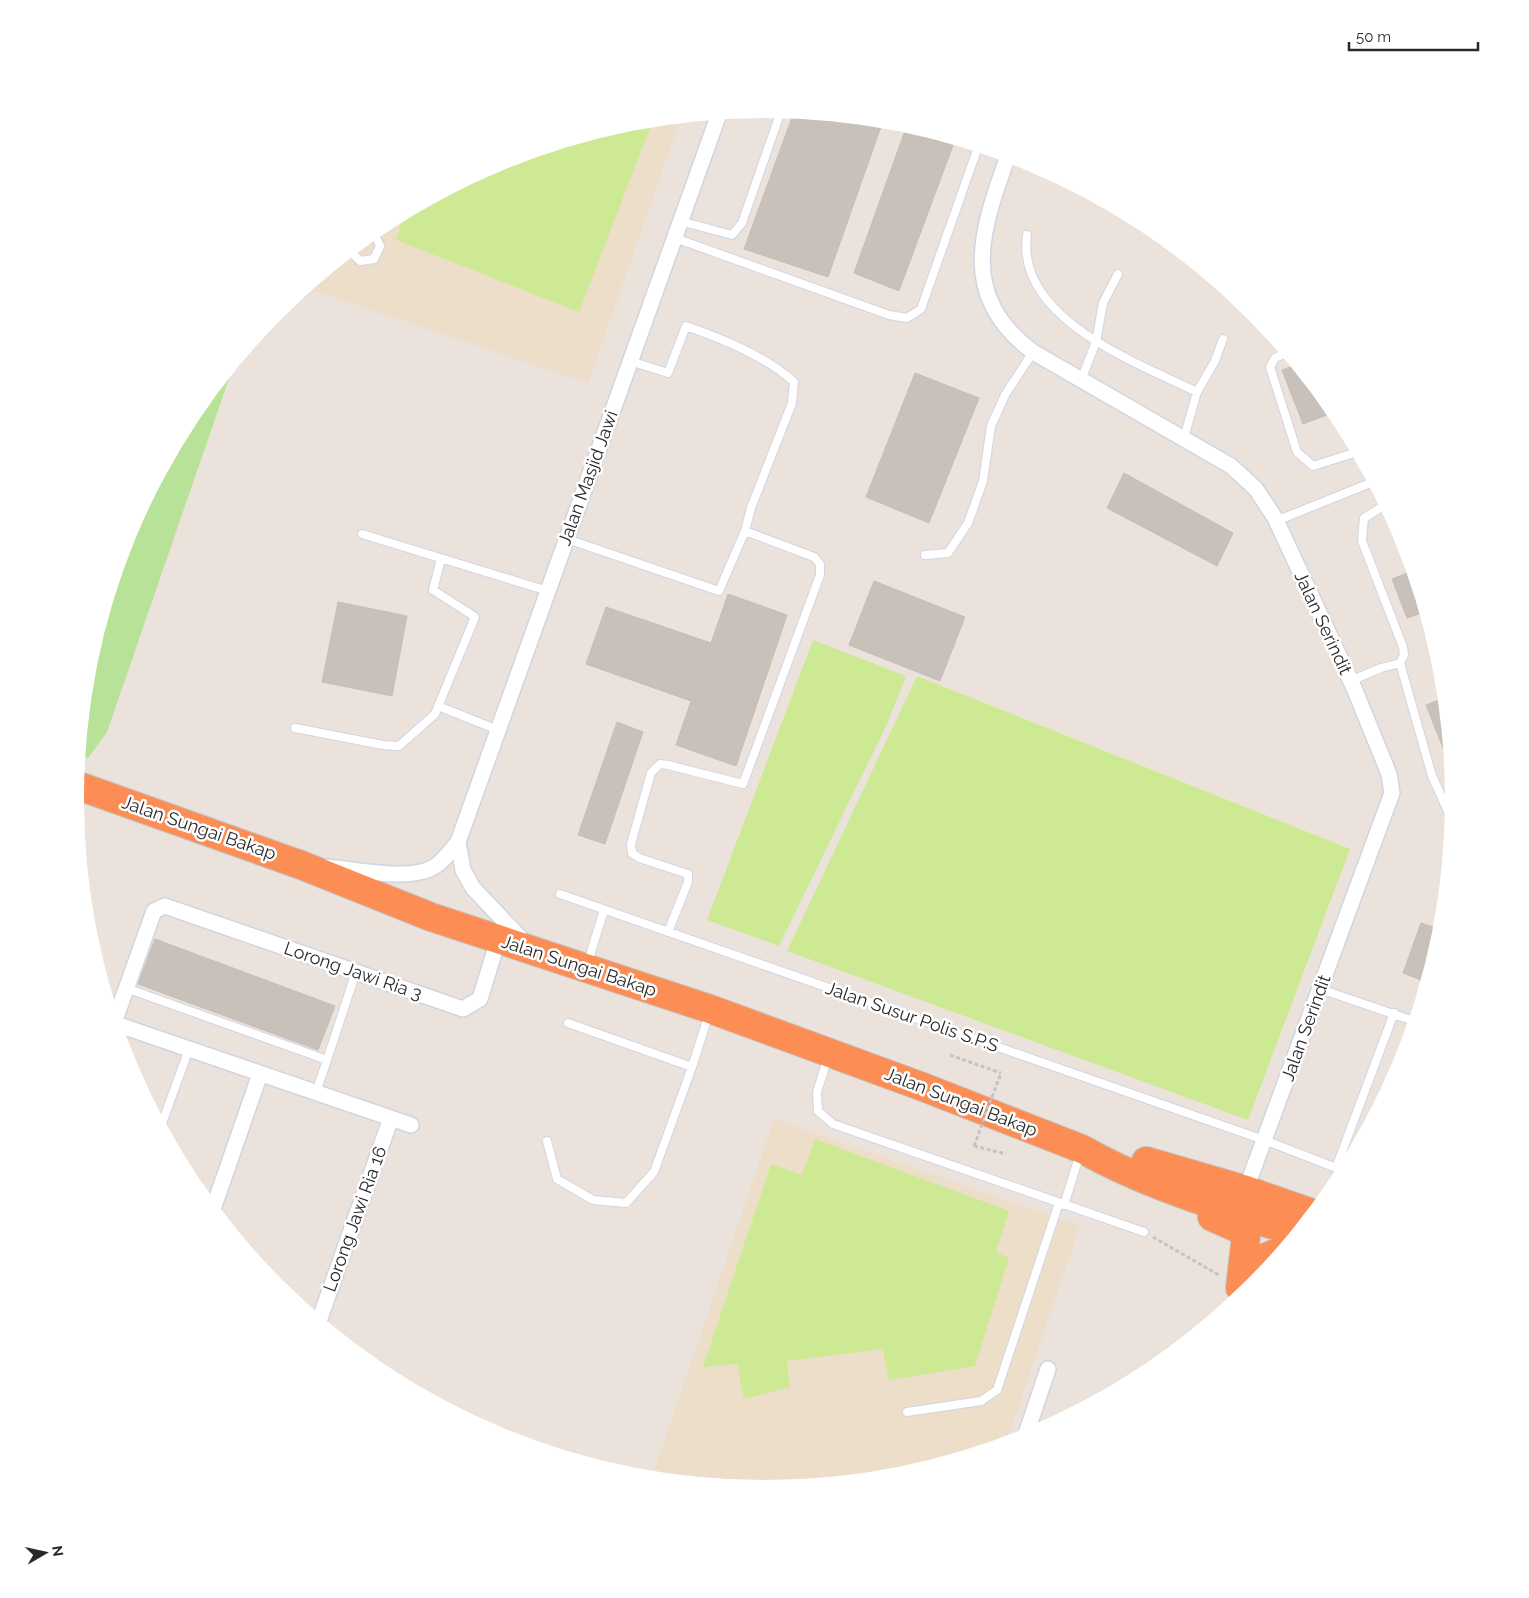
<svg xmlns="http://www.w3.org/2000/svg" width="1529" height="1598" font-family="Raleway,sans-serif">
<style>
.education{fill:#eddeca}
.green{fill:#b8e297}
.pitch{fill:#cde993}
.building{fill:#c7c1b9;stroke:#c6beb5}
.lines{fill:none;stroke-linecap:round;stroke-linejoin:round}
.lane-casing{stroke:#d0d5e2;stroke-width:10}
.street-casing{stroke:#d0d5e2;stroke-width:18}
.highway-casing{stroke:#c3c3c3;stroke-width:30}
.path{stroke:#c3c3c3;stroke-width:3;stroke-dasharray:4 2.5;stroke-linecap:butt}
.lane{stroke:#fff;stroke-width:8}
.street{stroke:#fff;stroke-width:15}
.highway{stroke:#fc8d55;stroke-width:28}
.path-bridge{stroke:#c3c3c3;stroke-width:3;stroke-dasharray:4 2.5;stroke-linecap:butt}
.labels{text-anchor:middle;stroke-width:5;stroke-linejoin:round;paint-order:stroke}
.street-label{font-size:18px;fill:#292929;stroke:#fff}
</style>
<rect width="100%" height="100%" fill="#ebe3db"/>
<path class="education" d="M 681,118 L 588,383 L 305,288 L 382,226 L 501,162 L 630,123 Z
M 774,1119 L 1080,1226 L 1006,1443 L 899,1475 L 764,1488 L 652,1477 Z"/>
<path class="green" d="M 234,364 L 107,732 L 88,758 L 79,755 L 88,664 L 128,535 L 191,416 Z"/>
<path class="pitch" d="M 653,120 L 579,312 L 396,240 L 405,213 L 501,162 L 630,123 Z
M 813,640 L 906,676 L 887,724 L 779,946 L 707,920 Z
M 917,676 L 1350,849 L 1248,1120 L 787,951 Z
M 815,1139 L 1009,1211 L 996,1252 L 1009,1258 L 975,1366 L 889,1380 L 883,1349 L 787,1361 L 790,1387 L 744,1399 L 737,1364 L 703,1367 L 771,1164 L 802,1175 Z"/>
<path class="building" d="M 794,112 L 883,121 L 828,277 L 744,249 Z
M 907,125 L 955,140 L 899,291 L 854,273 Z
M 1296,365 L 1335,412 L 1303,424 L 1282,370 Z
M 915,373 L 979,398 L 929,523 L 866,497 Z
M 1124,473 L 1233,533 L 1217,566 L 1107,508 Z
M 1412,571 L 1425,612 L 1407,618 L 1392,579 Z
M 874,581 L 965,617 L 940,681 L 849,645 Z
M 728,594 L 787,615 L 736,766 L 676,745 L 691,701 L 586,664 L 606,607 L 711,643 Z
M 338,602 L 407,616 L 392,696 L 322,682 Z
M 1444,698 L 1451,768 L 1426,705 Z
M 617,722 L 643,732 L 605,844 L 578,835 Z
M 1421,923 L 1441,930 L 1426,982 L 1403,973 Z
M 155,939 L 335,1006 L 318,1050 L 138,984 Z"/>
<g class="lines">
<defs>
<path id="lane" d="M 680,221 L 732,235 L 742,223 L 781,111
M 1027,235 C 1015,318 1137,363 1197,392
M 675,238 L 889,315 L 907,318 L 921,309 L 978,147
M 350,251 L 360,261 L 374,259 L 380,246 L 376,237 L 372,233
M 1286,353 L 1275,358 L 1270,367 L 1297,452 L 1313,466 L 1357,452
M 1081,380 L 1096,342 L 1103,303 L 1118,274
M 1184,438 L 1197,392 L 1215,361 L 1223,339
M 1385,505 L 1364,518 L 1362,541 L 1403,647 L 1404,655 L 1400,663 L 1432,776 L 1452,820
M 1276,521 L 1373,482
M 362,534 L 548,591
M 567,539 L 719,591 L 745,531 L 751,508 L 792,403 L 794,382 C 765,356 723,339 686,326 L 668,373 L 630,361
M 925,555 L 948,553 L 968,523 L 983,481 L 991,426 L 1005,395 L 1033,352
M 1350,681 L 1381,668 L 1400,663
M 438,706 L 498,730
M 295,728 L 383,745 L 399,746 L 435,714 L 475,617 L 433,590 L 441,559
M 560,894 L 1264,1140 L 1344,1171
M 668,932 L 688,882 L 688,874 L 639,858 L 632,853 L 631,844 L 651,773 L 660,764 L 668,765 L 743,784 L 820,575 L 820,564 L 814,557 L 745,531
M 587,965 L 604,910
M 126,988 L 327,1060 L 356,972
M 1320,989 L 1414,1021
M 568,1023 L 692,1067
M 828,1057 L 817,1092 L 818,1111 L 833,1124 L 1144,1232
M 316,1092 L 327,1060
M 161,1126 L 189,1049
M 547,1141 L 557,1179 L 593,1200 L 626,1203 L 654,1172 L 692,1067 L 709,1014
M 1336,1168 L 1394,1013
M 1064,1205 L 1080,1154
M 907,1412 L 981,1401 L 997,1390 L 1059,1203"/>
<path id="street" d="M 1008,156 C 981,231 958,296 1033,352 L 1231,466 L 1256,489 L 1275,518 L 1354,688 L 1389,774 L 1392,793 L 1243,1197
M 458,842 L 463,870 L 473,888 L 526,944
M 325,867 C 356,869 412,883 437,865 C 445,859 452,849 458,842 L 719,114
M 115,1020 L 154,911 L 165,906 L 463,1009 L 480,999 L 498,940
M 116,1024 L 411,1125
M 213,1209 L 260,1074
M 319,1321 L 391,1118
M 1025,1437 L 1048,1369"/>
<path id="highway" d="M 76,785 L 301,865 L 431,917 L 710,1009 L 923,1087 L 1082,1149 C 1146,1186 1225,1208 1296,1233
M 1146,1161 L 1246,1190 L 1312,1213
M 1212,1217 L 1237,1228 L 1246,1236 L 1240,1288
M 1241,1286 L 1264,1258 L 1281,1251"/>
</defs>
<use href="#lane" class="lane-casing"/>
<use href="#street" class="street-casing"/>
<use href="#highway" class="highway-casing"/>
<path class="path" d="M 950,1055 L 1001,1073
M 974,1146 L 1006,1154
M 1153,1237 L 1219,1275"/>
<use href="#lane" class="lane"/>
<use href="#street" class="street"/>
<use href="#highway" class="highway"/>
<path class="path-bridge" d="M 974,1146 L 1001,1073"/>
</g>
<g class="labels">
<g class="street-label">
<text transform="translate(588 478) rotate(-70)" y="6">Jalan Masjid Jawi</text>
<text transform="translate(1323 623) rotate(65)" y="6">Jalan Serindit</text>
<text transform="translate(199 828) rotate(19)" y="6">Jalan Sungai Bakap</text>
<text transform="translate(579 966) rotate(18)" y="6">Jalan Sungai Bakap</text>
<text transform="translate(353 971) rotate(19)" y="6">Lorong Jawi Ria 3</text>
<text transform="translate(912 1017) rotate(19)" y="6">Jalan Susur Polis S.P.S</text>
<text transform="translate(1306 1028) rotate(-70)" y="6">Jalan Serindit</text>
<text transform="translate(961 1102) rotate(21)" y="6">Jalan Sungai Bakap</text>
<text transform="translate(355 1219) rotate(-70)" y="6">Lorong Jawi Ria 16</text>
</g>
</g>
<path d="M0 0H1529V1598H0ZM764 118H765A680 680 0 0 1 1445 798V800A680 680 0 0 1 765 1480H764A680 680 0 0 1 84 800V798A680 680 0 0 1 764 118Z" fill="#fff" fill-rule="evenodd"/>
<g transform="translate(45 1553) rotate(81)" stroke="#ffffff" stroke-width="4" paint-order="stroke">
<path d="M0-4L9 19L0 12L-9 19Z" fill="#292929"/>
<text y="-8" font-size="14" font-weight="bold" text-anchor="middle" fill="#292929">N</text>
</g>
<path d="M1349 42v8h129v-8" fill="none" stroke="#292929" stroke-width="2.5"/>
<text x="1356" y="42" font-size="15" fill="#292929" stroke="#ffffff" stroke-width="4" paint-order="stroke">50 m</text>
</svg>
